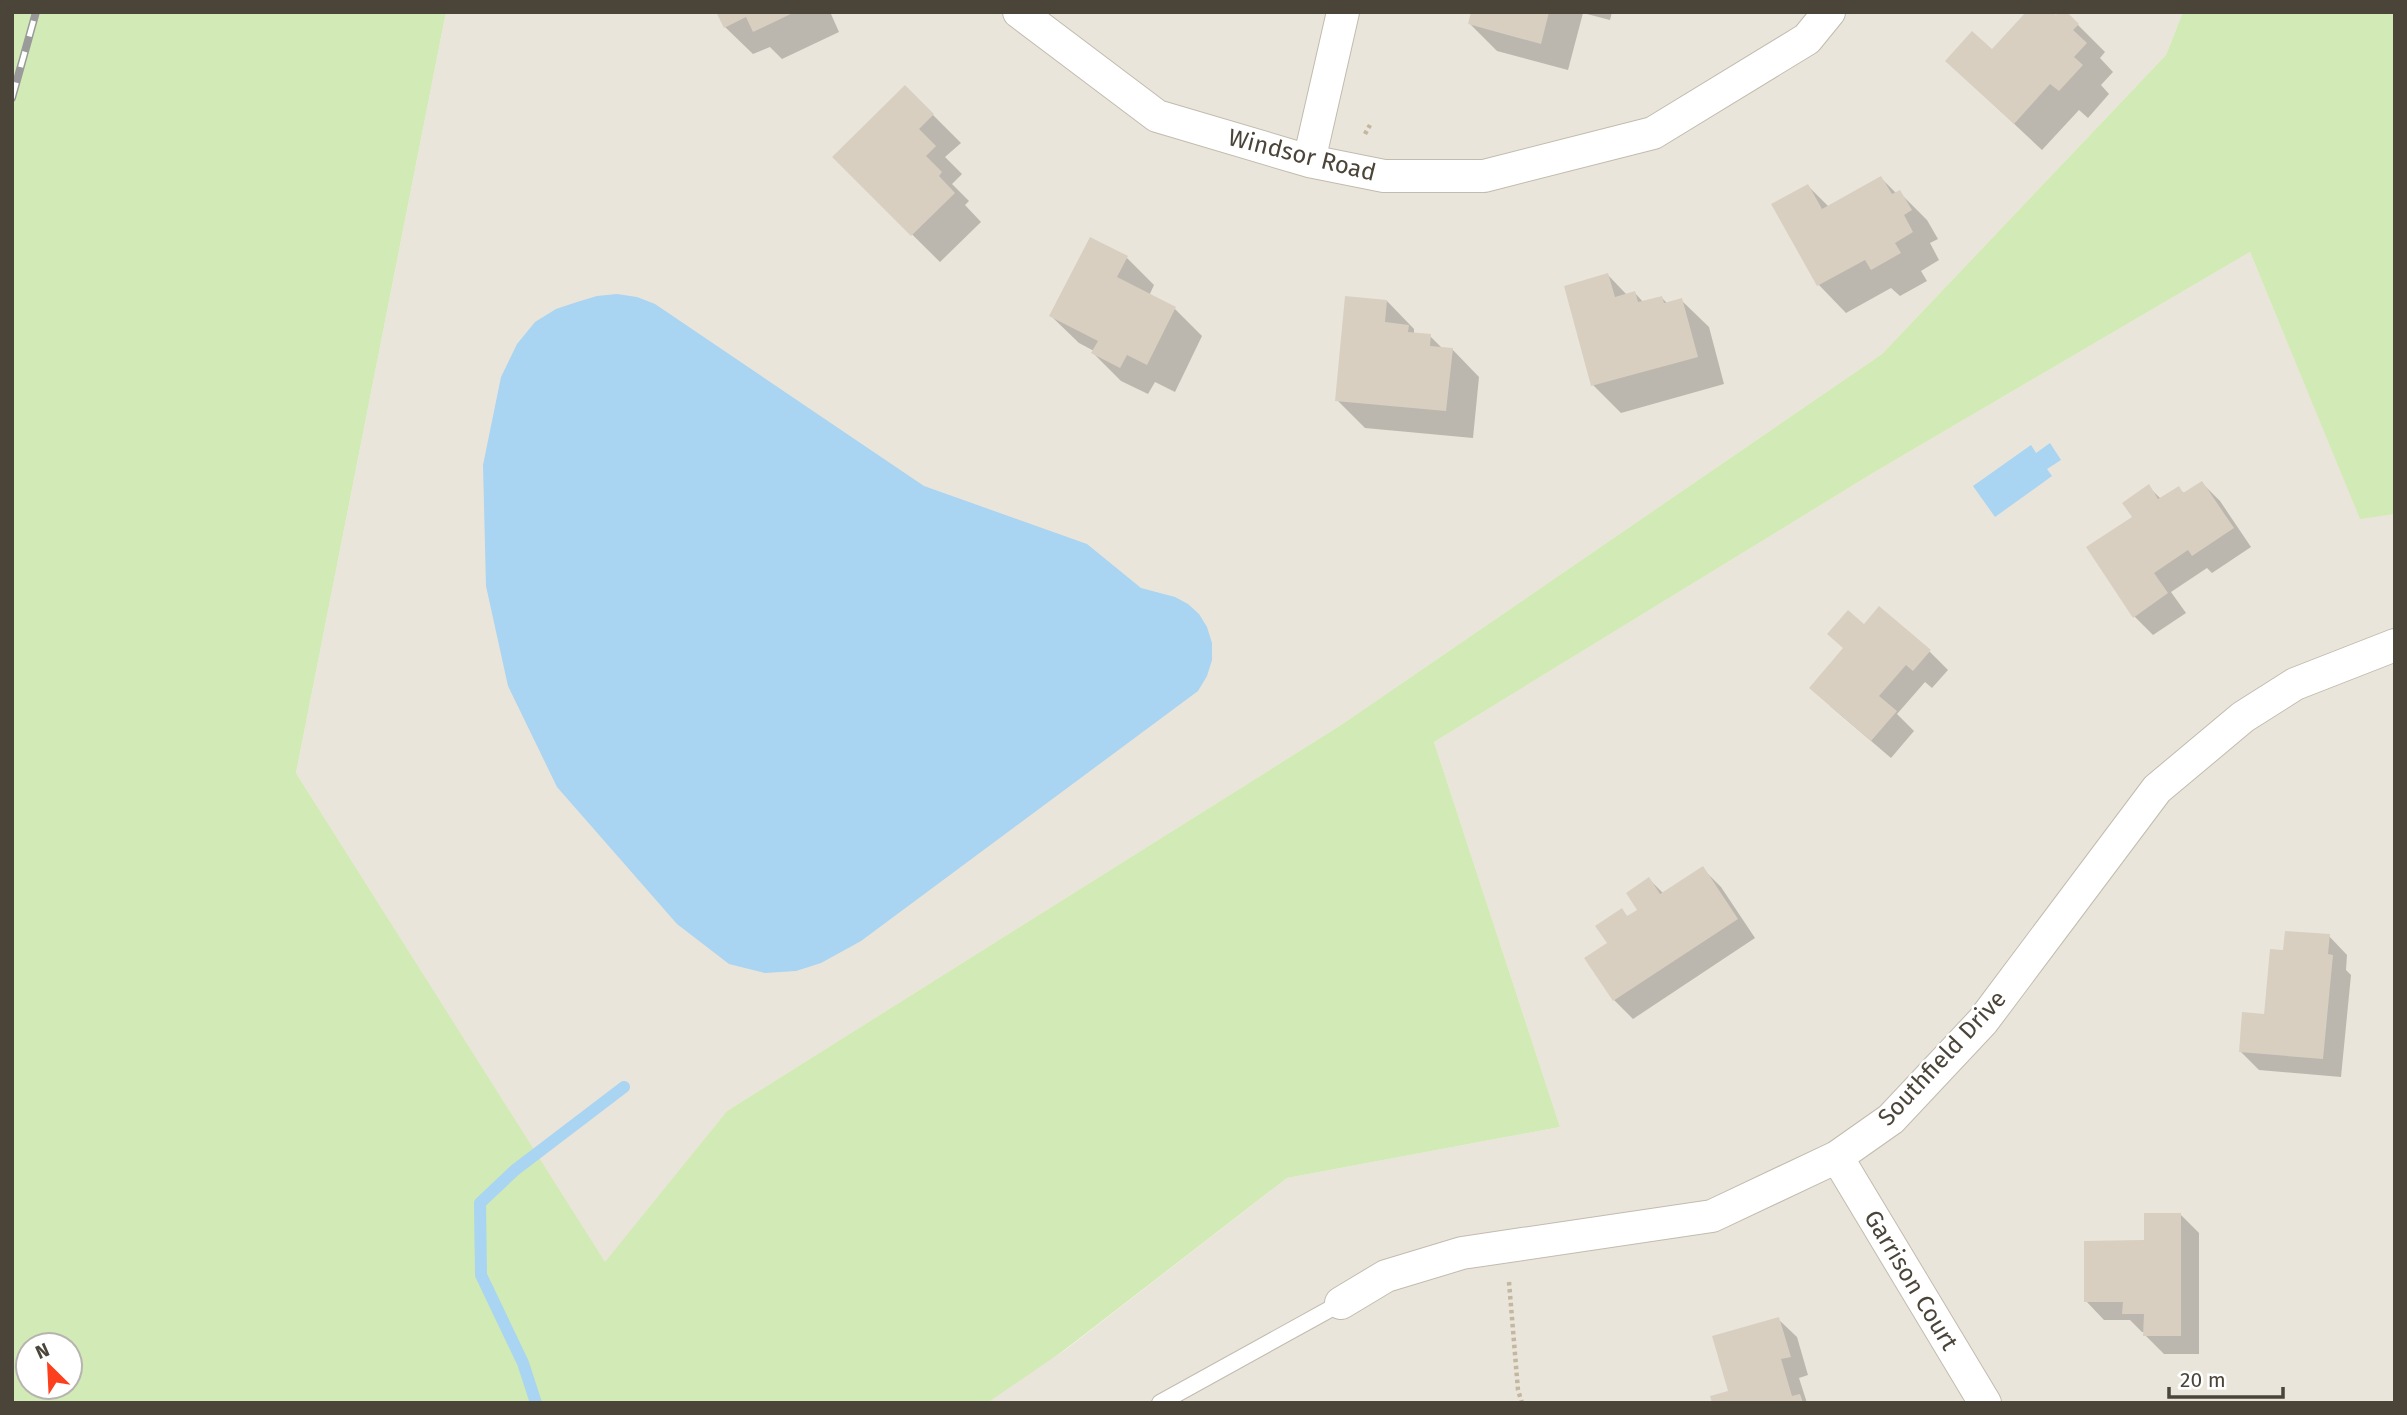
<svg xmlns="http://www.w3.org/2000/svg" width="2407" height="1415" font-family="'Fira Sans',sans-serif">
<style>
.residential{fill:#eae5da}
.green{fill:#d2eab5;fill-rule:evenodd}
.water{fill:#a9d4f2}
.shadow{fill:#0003}
.lines{fill:none;stroke-linecap:round;stroke-linejoin:round}
.stream{stroke:#a9d4f2;stroke-width:12}
.building{fill:#d8cfc1}
.service-casing{stroke:#c2bbae;stroke-width:18}
.minor-casing{stroke:#c2bbae;stroke-width:34}
.path{stroke:#c4b79f;stroke-width:4.5;stroke-dasharray:3.5 3.5;stroke-linecap:butt}
.service{stroke:#fff;stroke-width:16}
.minor{stroke:#fff;stroke-width:32}
.rail-casing{stroke:#9a9a9a;stroke-width:8}
.rail{stroke:#fff;stroke-width:5;stroke-dasharray:16;stroke-linecap:butt}
.labels{text-anchor:middle;stroke-width:5;stroke-linejoin:round;paint-order:stroke}
.street-label{font-size:24px;fill:#4b4439;stroke:#fff}
</style>
<rect width="100%" height="100%" fill="#f6f3ec"/>
<path class="residential" d="M 446,12 L 2183,12 L 2166,55 L 1882,354 L 1341,725 L 727,1111 L 605,1263 L 296,773 Z
M 2250,252 L 2360,518 L 2395,514 L 2395,1403 L 976,1403 L 1064,1351 L 1287,1178 L 1560,1127 L 1434,742 L 1873,473 Z"/>
<path class="green" d="M 12,12 L 446,12 L 296,773 L 605,1262 L 727,1111 L 1341,725 L 1882,354 L 2166,55 L 2183,12 L 2395,12 L 2395,514 L 2360,519 L 2250,252 L 1873,473 L 1434,742 L 1560,1127 L 1287,1178 L 1063,1351 L 987,1403 L 12,1403 ZM 28,1345 L 70,1345 L 70,1387 L 28,1387 Z"/>
<path class="water" d="M 617,294 L 637,297 L 655,304 L 924,486 L 1087,544 L 1141,588 L 1175,597 L 1188,604 L 1199,614 L 1207,627 L 1212,643 L 1212,660 L 1207,676 L 1198,691 L 861,941 L 821,963 L 796,971 L 765,973 L 729,964 L 677,924 L 557,787 L 508,686 L 486,586 L 483,465 L 501,377 L 517,344 L 535,322 L 556,309 L 577,302 L 597,296 Z
M 2050,443 L 2061,460 L 2047,469 L 2052,476 L 1995,517 L 1973,486 L 2031,445 L 2036,453 Z"/>
<path class="shadow" d="M 718,12 L 834,12 L 831,14 L 839,32 L 782,59 L 770,47 L 753,54 L 725,27 Z
M 1473,12 L 1612,12 L 1610,20 L 1583,13 L 1568,70 L 1497,51 L 1470,24 Z
M 2056,17 L 2078,25 L 2105,52 L 2100,58 L 2113,72 L 2101,85 L 2109,94 L 2088,118 L 2079,110 L 2042,150 L 1947,61 L 1992,52 Z
M 905,87 L 961,143 L 945,157 L 962,174 L 952,184 L 969,201 L 965,205 L 981,222 L 940,262 L 834,157 Z
M 1881,178 L 1897,194 L 1899,192 L 1927,220 L 1938,239 L 1930,243 L 1939,260 L 1921,271 L 1927,281 L 1900,296 L 1891,288 L 1846,313 L 1819,285 L 1774,205 L 1808,186 L 1829,207 Z
M 1127,258 L 1154,285 L 1149,296 L 1175,309 L 1202,336 L 1175,392 L 1155,382 L 1148,394 L 1121,381 L 1093,353 L 1094,351 L 1079,343 L 1051,316 Z
M 1608,275 L 1627,295 L 1635,293 L 1644,303 L 1662,298 L 1667,303 L 1681,300 L 1709,327 L 1724,384 L 1621,413 L 1593,385 Z
M 1387,301 L 1414,329 L 1414,333 L 1430,336 L 1443,349 L 1452,349 L 1479,377 L 1473,438 L 1365,428 L 1337,400 Z
M 2202,483 L 2220,501 L 2251,547 L 2212,573 L 2207,568 L 2171,592 L 2186,613 L 2153,635 L 2134,616 L 2134,517 L 2149,487 L 2161,499 L 2178,488 L 2185,494 Z
M 1864,626 L 1929,651 L 1948,670 L 1932,688 L 1925,682 L 1897,714 L 1914,731 L 1891,758 L 1830,706 Z
M 1703,869 L 1721,887 L 1755,938 L 1633,1019 L 1614,1000 L 1587,959 L 1610,944 L 1621,910 L 1628,917 L 1640,910 L 1649,879 L 1664,894 Z
M 2329,936 L 2347,955 L 2346,970 L 2351,975 L 2341,1077 L 2259,1070 L 2241,1052 L 2266,1016 L 2285,952 Z
M 2181,1215 L 2199,1233 L 2199,1354 L 2164,1354 L 2145,1335 L 2145,1332 L 2142,1332 L 2130,1320 L 2104,1320 L 2086,1301 L 2145,1242 Z
M 1778,1319 L 1797,1337 L 1808,1375 L 1799,1378 L 1807,1403 L 1714,1403 L 1730,1392 Z"/>
<g class="lines">
<path class="stream" d="M 536,1403 L 523,1363 L 481,1275 L 480,1203 L 515,1170 L 624,1087"/>
</g>
<path class="building" d="M 716,12 L 795,12 L 753,32 L 746,17 L 724,28 Z
M 1471,12 L 1549,12 L 1541,44 L 1468,24 Z
M 2026,12 L 2053,12 L 2056,15 L 2058,12 L 2067,12 L 2079,24 L 2073,30 L 2087,43 L 2074,57 L 2083,65 L 2059,91 L 2050,84 L 2014,124 L 1945,61 L 1972,31 L 1992,49 Z
M 905,85 L 934,114 L 919,129 L 936,146 L 926,156 L 942,172 L 939,176 L 955,193 L 911,236 L 832,157 Z
M 1881,176 L 1892,194 L 1900,190 L 1912,210 L 1904,215 L 1913,232 L 1895,243 L 1901,253 L 1871,270 L 1865,260 L 1817,286 L 1771,204 L 1808,184 L 1822,209 Z
M 1090,237 L 1128,256 L 1117,277 L 1176,307 L 1147,365 L 1127,355 L 1120,368 L 1091,353 L 1098,341 L 1049,316 Z
M 1608,273 L 1615,297 L 1635,291 L 1638,302 L 1662,296 L 1664,303 L 1682,298 L 1698,357 L 1591,386 L 1564,286 Z
M 1345,296 L 1387,300 L 1385,322 L 1409,325 L 1408,332 L 1431,334 L 1430,346 L 1453,348 L 1446,411 L 1335,401 Z
M 2202,481 L 2234,528 L 2192,556 L 2188,550 L 2154,573 L 2168,593 L 2133,618 L 2086,547 L 2132,517 L 2122,503 L 2149,484 L 2158,499 L 2179,486 L 2183,493 Z
M 1879,606 L 1931,650 L 1913,671 L 1906,665 L 1879,696 L 1897,711 L 1871,741 L 1809,688 L 1843,648 L 1827,634 L 1848,610 L 1864,624 Z
M 1703,866 L 1738,919 L 1613,1001 L 1584,958 L 1607,943 L 1595,926 L 1622,908 L 1627,916 L 1637,910 L 1626,893 L 1649,877 L 1660,894 Z
M 2285,931 L 2330,934 L 2328,954 L 2333,955 L 2323,1059 L 2239,1052 L 2242,1012 L 2264,1014 L 2270,949 L 2283,950 Z
M 2144,1213 L 2181,1213 L 2181,1336 L 2143,1336 L 2144,1314 L 2122,1314 L 2123,1302 L 2084,1302 L 2084,1241 L 2144,1240 Z
M 1779,1317 L 1791,1357 L 1781,1359 L 1792,1396 L 1800,1394 L 1803,1403 L 1712,1403 L 1710,1396 L 1728,1391 L 1712,1336 Z"/>
<g class="lines">
<defs>
<path id="service" d="M 1160,1403 L 1341,1303"/>
<path id="minor" d="M 1019,12 L 1157,116 L 1309,161 L 1384,176 L 1484,176 L 1653,133 L 1807,39 L 1829,12
M 1309,161 L 1343,12
M 1837,1157 L 1985,1403
M 1341,1303 L 1386,1276 L 1462,1253 L 1712,1216 L 1837,1157 L 1891,1119 L 1983,1021 L 2157,789 L 2243,717 L 2295,684 L 2395,645"/>
</defs>
<use href="#service" class="service-casing"/>
<use href="#minor" class="minor-casing"/>
<path class="path" d="M 1365,134 L 1370,125
M 1509,1282 L 1518,1390 L 1522,1403"/>
<use href="#service" class="service"/>
<use href="#minor" class="minor"/>
<defs>
<path id="rail" d="M 12,98 L 36,12"/>
</defs>
<use href="#rail" class="rail-casing"/>
<use href="#rail" class="rail"/>
</g>
<g class="labels">
<g class="street-label">
<text transform="translate(1302 155) rotate(14)" y="8">Windsor Road</text>
<text transform="translate(1942 1058) rotate(-47)" y="8">Southfield Drive</text>
<text transform="translate(1911 1280) rotate(59)" y="8">Garrison Court</text>
</g>
</g>
<rect width="2407" height="1415" fill="none" stroke="#4b4439" stroke-width="28"/>
<g transform="translate(49 1366) rotate(336)"><circle r="33" fill="#ffffff" stroke="#b7b4b0" stroke-width="2"/>
<path d="M0-5L12 26L0 18L-12 26Z" fill="#fc3f1d"/>
<text y="-10" font-size="19" font-weight="bold" text-anchor="middle" fill="#4b4439">N</text>
</g>
<path d="M2169 1387v10h114v-10" fill="none" stroke="#4b4439" stroke-width="3.5"/>
<text x="2180" y="1387" font-size="21" fill="#4b4439" stroke="#ffffff" stroke-width="5" paint-order="stroke">20 m</text>
</svg>
